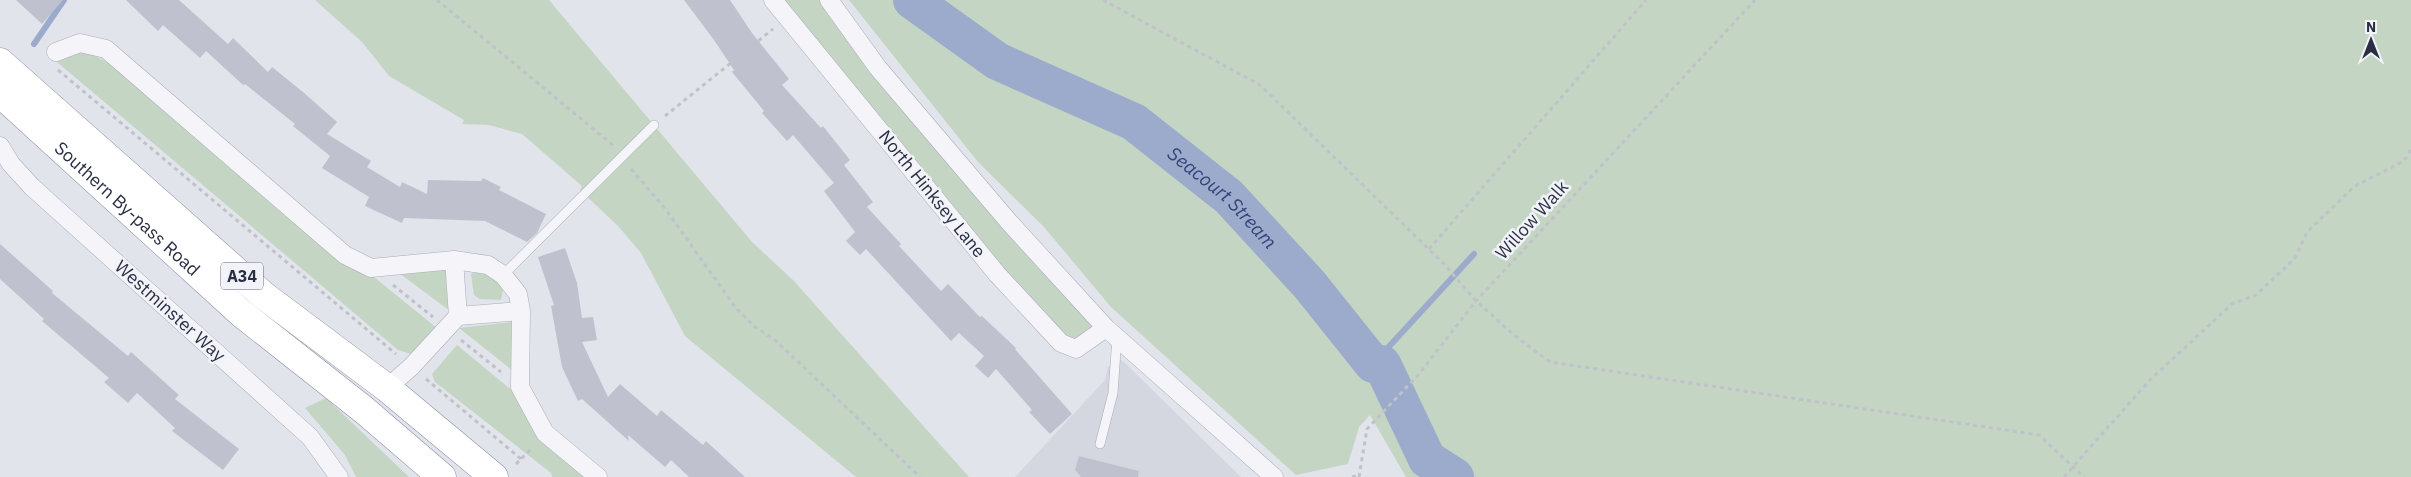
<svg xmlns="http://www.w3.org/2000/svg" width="2411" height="477" font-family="'IBM Plex Sans',sans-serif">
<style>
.built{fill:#d4d6e0}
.green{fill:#c4d5c3}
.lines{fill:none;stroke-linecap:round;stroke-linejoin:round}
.stream{stroke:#9cabcb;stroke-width:6}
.river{stroke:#9cabcb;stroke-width:38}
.building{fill:#bfc2ce}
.service-casing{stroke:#aaadb9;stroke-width:10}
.minor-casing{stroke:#aaadb9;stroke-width:19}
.trunk-casing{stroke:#898ea2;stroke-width:29}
.path{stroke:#c0c1ca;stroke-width:3;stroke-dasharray:4 4;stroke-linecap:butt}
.service{stroke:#f5f5f9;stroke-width:9}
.minor{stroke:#f5f5f9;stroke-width:18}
.trunk{stroke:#fff;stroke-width:28}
.labels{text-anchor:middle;stroke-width:5;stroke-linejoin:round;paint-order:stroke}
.shield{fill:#f2f3f8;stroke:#656979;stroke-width:1}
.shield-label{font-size:16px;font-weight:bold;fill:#292e43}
.street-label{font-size:18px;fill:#292e43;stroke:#f2f3f8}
.water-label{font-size:19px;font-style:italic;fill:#324578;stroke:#f2f3f8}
</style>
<rect width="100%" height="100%" fill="#e2e4eb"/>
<path class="built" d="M 1118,358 L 1124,362 L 1241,477 L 1015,477 L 1105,380 L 1108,367 Z"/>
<path class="green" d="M 315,0 L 549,0 L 752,242 L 793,280 L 969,477 L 856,477 L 685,336 L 641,253 L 618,226 L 580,190 L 582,186 L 522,134 L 489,125 L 462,124 L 464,120 L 389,76 L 362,42 Z
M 773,0 L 829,0 L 1106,328 L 1088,343 L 1061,343 Z
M 849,0 L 2411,0 L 2411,477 L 1406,477 L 1370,415 L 1359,427 L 1348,464 L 1296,475 L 1111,307 L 1044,227 L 978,162 Z
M 81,49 L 113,65 L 438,329 L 411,354 L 398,350 L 51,57 Z
M 448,269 L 450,311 L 399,273 Z
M 480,271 L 499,280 L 503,290 L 501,300 L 480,299 L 474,295 L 471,274 Z
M 512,322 L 513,371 L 459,328 Z
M 457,345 L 514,392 L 593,477 L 552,477 L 551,473 L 435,382 L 432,374 Z
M 326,398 L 409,477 L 356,477 L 345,455 L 305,408 Z"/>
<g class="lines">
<path class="stream" d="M 34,44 L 64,0
M 1373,364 L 1474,254"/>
<path class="river" id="s1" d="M 912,0 L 997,61 L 1134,122 L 1229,197 L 1309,284 L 1373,364 L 1382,364 L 1427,459 L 1455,477"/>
</g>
<path class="building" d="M 16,0 L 63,0 L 42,24 Z
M 126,0 L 179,0 L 228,44 L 233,38 L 268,72 L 272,67 L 303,92 L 337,122 L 327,134 L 371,161 L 367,167 L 400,187 L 402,182 L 427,194 L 428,180 L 481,181 L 483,178 L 501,187 L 499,190 L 546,214 L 537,233 L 527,242 L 485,221 L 404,218 L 402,223 L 365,206 L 369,197 L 322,168 L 330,156 L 293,126 L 295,124 L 245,84 L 243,85 L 206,51 L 200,58 L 163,25 L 158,31 Z
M 684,0 L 730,0 L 752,33 L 789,79 L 782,85 L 821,128 L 823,126 L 850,160 L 844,165 L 873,202 L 867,207 L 901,244 L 899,246 L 941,291 L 948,284 L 980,317 L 982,316 L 1016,348 L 1015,349 L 1072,414 L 1050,434 L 1029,412 L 1032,410 L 996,369 L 988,378 L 975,366 L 984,356 L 959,333 L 951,341 L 866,249 L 860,255 L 846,241 L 855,232 L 824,191 L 834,183 L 793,135 L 787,141 L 762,113 L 764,111 L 732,72 L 734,70 L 714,40 Z
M 0,244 L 53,291 L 52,293 L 128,356 L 131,352 L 179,395 L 175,399 L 239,449 L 223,470 L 172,431 L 175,428 L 137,393 L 128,403 L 104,382 L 109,378 L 42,321 L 44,319 L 0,279 Z
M 565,248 L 577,283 L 582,318 L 593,317 L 597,340 L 582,342 L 608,397 L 620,384 L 657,416 L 661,410 L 703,445 L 706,441 L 745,477 L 689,477 L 671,460 L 665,467 L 628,435 L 629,441 L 582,399 L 578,401 L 562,367 L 551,306 L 554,305 L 538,257 Z
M 1079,456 L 1139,471 L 1138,477 L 1081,477 L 1075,470 Z"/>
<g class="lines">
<defs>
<path id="service" d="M 503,275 L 654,125
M 1100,444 L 1113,393 L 1117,337"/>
<path id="minor" d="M 773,0 L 997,274 L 1061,343 L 1076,349 L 1106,328
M 829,0 L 878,68 L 1009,222 L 1106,328 L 1274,477
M 56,52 L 80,43 L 106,49 L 345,255 L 371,268 L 454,260 L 488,265 L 503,275 L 518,294 L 521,311 L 520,387 L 545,433 L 598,477
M 0,146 L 11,164 L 32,187 L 310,437 L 339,477
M 454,260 L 458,316 L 521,311
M 387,388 L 411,367 L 458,316"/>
<g id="trunk">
<path d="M 0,62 L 263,295 L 387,388 L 494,477"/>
<path id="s2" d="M 0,93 L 241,313 L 364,410 L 442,477"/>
</g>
</defs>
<use href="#service" class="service-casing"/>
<use href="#minor" class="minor-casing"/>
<use href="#trunk" class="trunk-casing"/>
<path class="path" d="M 437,0 L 614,146
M 1103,0 L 1260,85 L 1444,264 L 1476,301 L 1515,336 L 1550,362 L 2039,435 L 2084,477
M 58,70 L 396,354
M 665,116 L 773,29
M 631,169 L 664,207 L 735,307 L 754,326 L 776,341 L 920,477
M 1429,249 L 1646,0
M 393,285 L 433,317
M 461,340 L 501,372
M 426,379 L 521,459
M 516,464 L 533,447
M 1352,477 L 1359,475
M 1359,477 L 1367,429 L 1419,374 L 1476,301 L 1755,0
M 2064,477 L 2150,380 L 2232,304 L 2256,295 L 2295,258 L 2307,232 L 2355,186 L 2404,161 L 2411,149"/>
<use href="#service" class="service"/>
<use href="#minor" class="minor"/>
<use href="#trunk" class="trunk"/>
</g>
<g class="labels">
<rect class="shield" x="221" y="262.5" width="42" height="27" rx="4"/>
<g class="shield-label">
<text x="242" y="282">A34</text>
</g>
<g class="street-label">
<text transform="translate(932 194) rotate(51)" y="6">North Hinksey Lane</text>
<text dy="6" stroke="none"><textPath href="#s2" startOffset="172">Southern By-pass Road</textPath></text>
<text transform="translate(1532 220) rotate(-48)" y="6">Willow Walk</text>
<text transform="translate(170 311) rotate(42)" y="6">Westminster Way</text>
</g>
<g class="water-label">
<text dy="7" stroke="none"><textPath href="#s1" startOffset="371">Seacourt Stream</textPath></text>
</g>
</g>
<g transform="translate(2371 40)" stroke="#f2f3f8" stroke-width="4" paint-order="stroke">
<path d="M0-4L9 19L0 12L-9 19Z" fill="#292e43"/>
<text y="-8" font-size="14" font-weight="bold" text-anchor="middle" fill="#292e43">N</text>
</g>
</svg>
